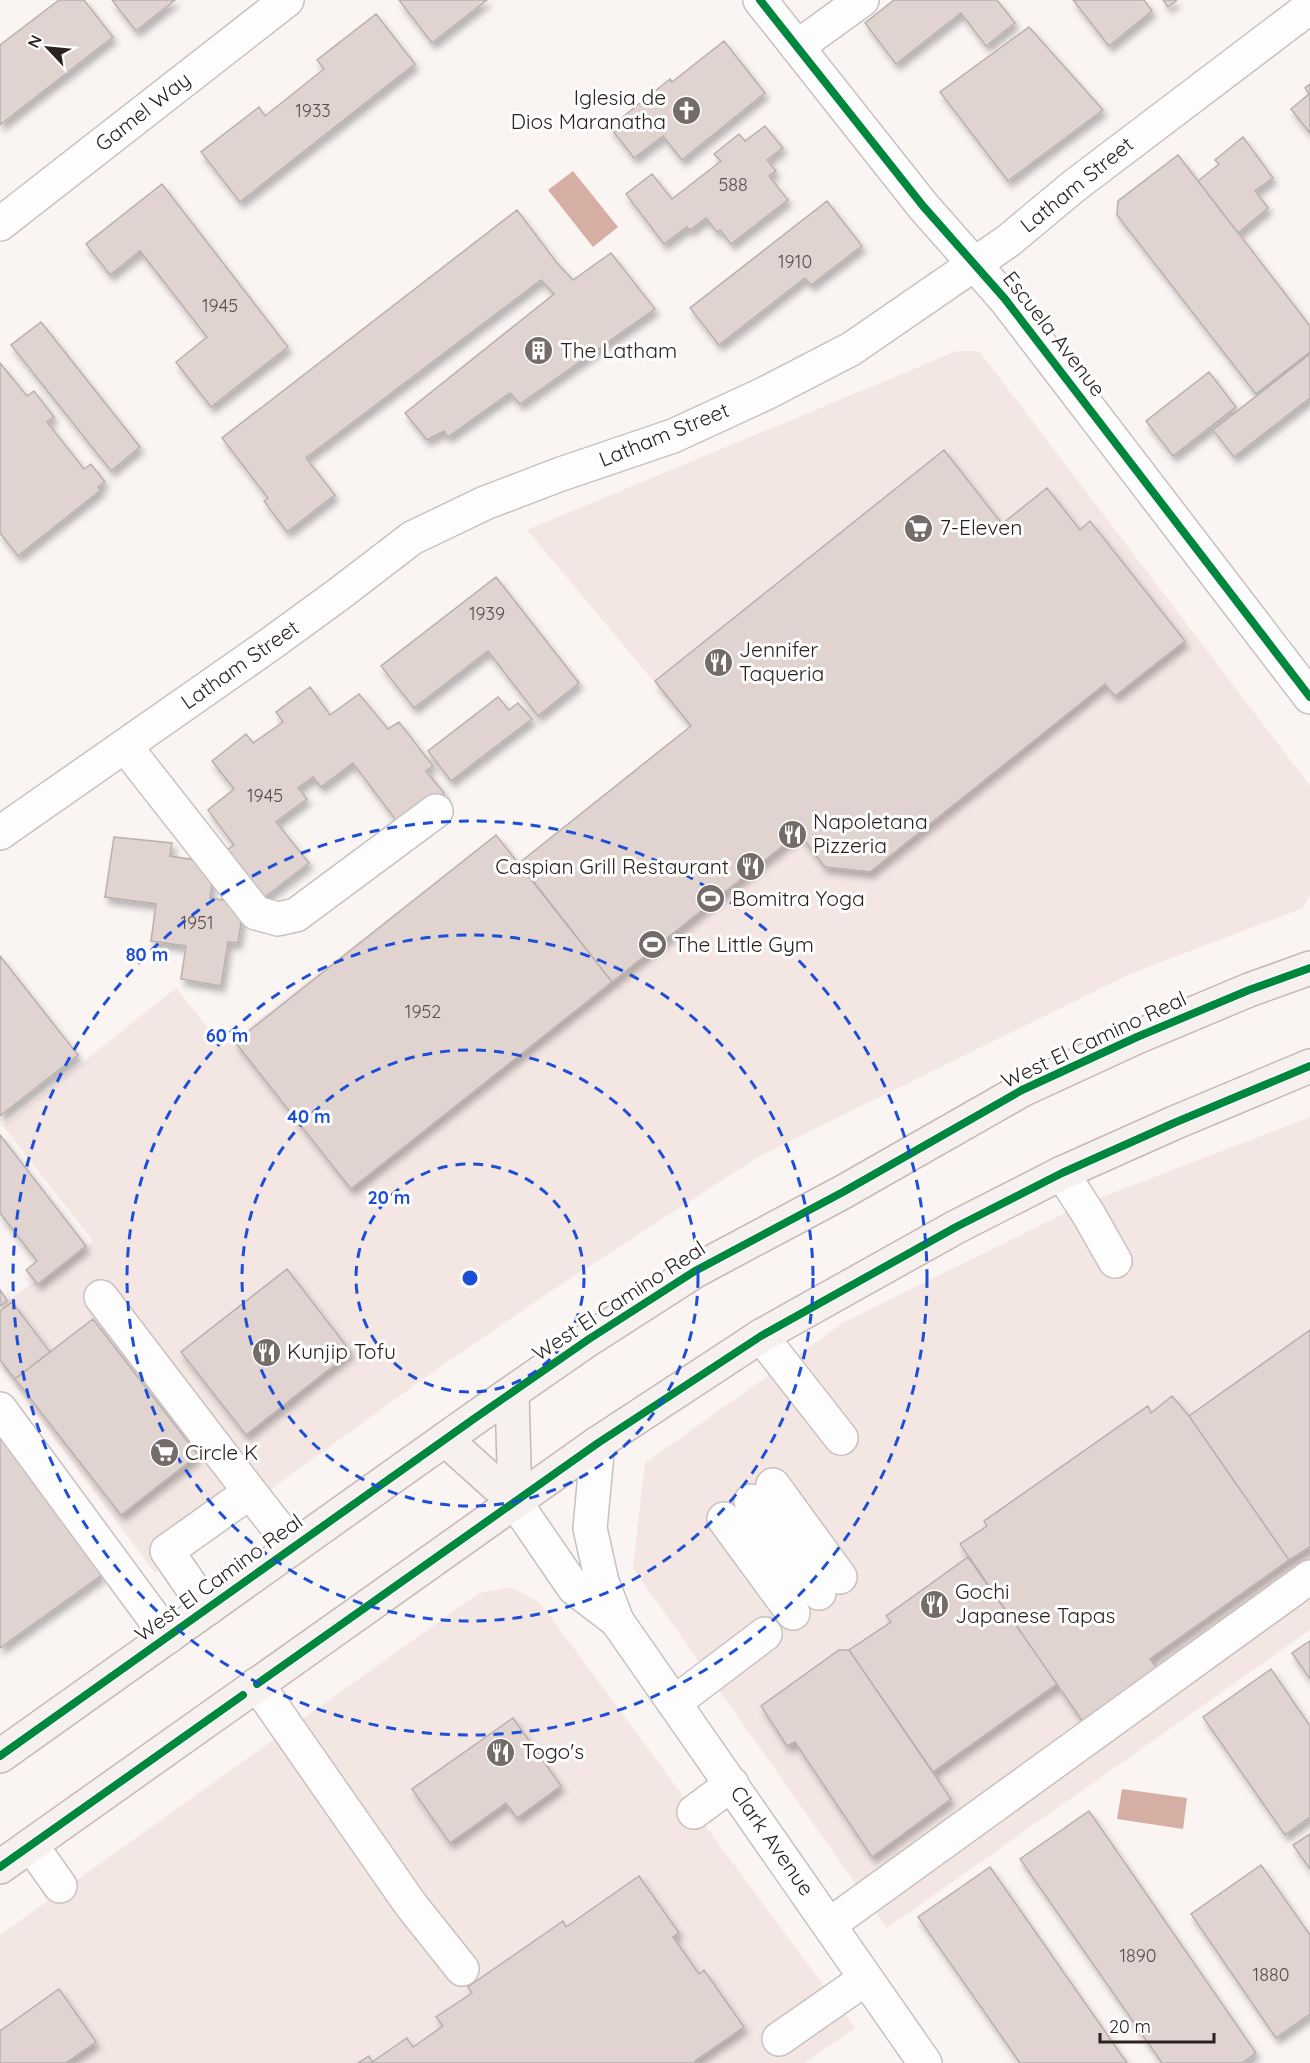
<svg xmlns="http://www.w3.org/2000/svg" width="1310" height="2063" font-family="Quicksand,sans-serif">
<style>
.built{fill:#f4e6e2}
.water{fill:#d6afa4}
.building{fill:#e1d4d0;stroke:#b7b0ae;stroke-width:1.5;filter:url(#shadow)}
.lines{fill:none;stroke-linecap:round;stroke-linejoin:round}
.minor-casing{stroke:#c8c1c0;stroke-width:36}
.major-casing{stroke:#c5b8b5;stroke-width:36}
.minor{stroke:#fefdfd;stroke-width:33}
.major{stroke:#f6f0ee;stroke-width:33}
.cycleway-casing{stroke:#fff;stroke-width:11}
.cycleway{stroke:#00873e;stroke-width:8}
.ring{fill:none;stroke:#1d4ed8;stroke-width:3;stroke-dasharray:10 8}
.labels{text-anchor:middle;stroke-width:6;stroke-linejoin:round;paint-order:stroke}
.number-label{font-size:18px;fill:#584e4b}
.poi-label{font-size:21px;fill:#2b221f;stroke:#fff;text-anchor:start}
.street-label{font-size:21px;fill:#2b221f;stroke:#fff}
.centre{fill:#1d4ed8;stroke:#fff;stroke-width:3}
.ring-label{font-size:18px;text-anchor:middle;font-weight:bold;fill:#1d4ed8;stroke:#fff;stroke-width:6;stroke-linejoin:round;paint-order:stroke}
</style>
<defs>
<filter id="shadow"><feDropShadow dx="3.5" dy="6" stdDeviation="3" flood-color="#0004"/></filter>
</defs>
<rect width="100%" height="100%" fill="#faf4f3"/>
<path class="built" d="M 957,351 L 979,351 L 1310,786 L 1310,894 L 1303,908 L 1130,974 L 758,1157 L 548,1293 L 430,1374 L 155,1573 L 0,1365 L 0,1306 L 93,1241 L 3,1126 L 176,988 L 223,1047 L 496,835 L 519,863 L 691,726 L 527,530 Z
M 1310,1117 L 1310,1630 L 887,1928 L 633,1568 L 645,1463 L 843,1323 L 1079,1206 Z
M 512,1587 L 541,1604 L 855,2028 L 805,2063 L 0,2063 L 0,1935 L 479,1593 Z"/>
<path class="water" d="M 573,171 L 618,227 L 593,247 L 548,190 Z
M 1122,1789 L 1187,1798 L 1183,1829 L 1117,1819 Z"/>
<path class="building" d="M 59,0 L 84,0 L 113,37 L 0,125 L 0,45 Z
M 112,0 L 175,0 L 136,31 Z
M 399,0 L 487,0 L 432,43 Z
M 894,0 L 997,0 L 1015,23 L 986,46 L 961,13 L 896,64 L 865,23 Z
M 1073,0 L 1144,0 L 1152,11 L 1109,46 Z
M 1163,0 L 1177,0 L 1168,7 Z
M 376,14 L 415,64 L 240,202 L 201,152 L 259,107 L 265,116 L 324,69 L 317,60 Z
M 1029,27 L 1103,110 L 1008,181 L 940,92 Z
M 724,41 L 765,93 L 682,160 L 663,136 L 634,158 L 610,127 L 670,79 L 672,82 Z
M 1310,84 L 1310,133 L 1291,109 L 1309,94 L 1305,88 Z
M 765,126 L 783,148 L 767,160 L 776,171 L 769,176 L 788,200 L 731,244 L 720,230 L 717,232 L 706,218 L 690,230 L 687,227 L 664,244 L 626,194 L 652,174 L 672,199 L 721,161 L 714,154 L 739,134 L 745,141 Z
M 1243,137 L 1273,178 L 1255,191 L 1268,208 L 1238,233 L 1198,181 L 1219,164 L 1215,160 Z
M 1178,155 L 1310,326 L 1310,352 L 1256,394 L 1117,215 L 1118,201 Z
M 162,184 L 288,347 L 211,407 L 176,362 L 207,337 L 140,251 L 110,275 L 86,244 Z
M 827,201 L 862,246 L 811,285 L 805,278 L 719,345 L 690,308 Z
M 517,210 L 557,263 L 573,280 L 611,253 L 655,309 L 520,404 L 510,393 L 448,437 L 444,431 L 427,440 L 405,413 L 554,294 L 541,280 L 306,458 L 335,495 L 287,532 L 264,501 L 268,498 L 222,438 Z
M 41,322 L 140,447 L 111,471 L 11,345 Z
M 1310,354 L 1310,398 L 1234,457 L 1213,430 Z
M 0,363 L 27,396 L 34,391 L 54,417 L 47,422 L 84,469 L 91,464 L 105,482 L 98,487 L 101,490 L 18,556 L 0,533 Z
M 1209,372 L 1236,407 L 1173,456 L 1146,421 Z
M 944,450 L 1002,524 L 1047,488 L 1080,530 L 1090,521 L 1185,641 L 1115,696 L 1105,684 L 870,872 L 825,867 L 799,833 L 612,982 L 519,863 L 691,726 L 655,681 Z
M 496,577 L 579,683 L 538,716 L 488,651 L 414,708 L 381,666 Z
M 310,687 L 330,715 L 359,694 L 388,729 L 399,722 L 433,766 L 426,771 L 444,793 L 401,827 L 353,763 L 321,787 L 313,777 L 298,788 L 307,799 L 276,822 L 309,863 L 260,901 L 223,853 L 234,845 L 208,810 L 234,789 L 212,761 L 246,734 L 253,743 L 283,722 L 276,712 Z
M 498,697 L 509,710 L 518,703 L 532,719 L 451,781 L 428,751 Z
M 496,835 L 612,982 L 351,1189 L 235,1042 Z
M 114,837 L 172,843 L 170,856 L 215,863 L 210,898 L 244,903 L 238,943 L 228,942 L 221,986 L 181,979 L 186,946 L 151,941 L 156,904 L 105,897 Z
M 0,956 L 78,1055 L 0,1116 Z
M 0,1135 L 86,1246 L 38,1284 L 26,1270 L 37,1261 L 0,1213 Z
M 287,1269 L 351,1352 L 246,1435 L 181,1352 Z
M 0,1290 L 7,1300 L 0,1306 Z
M 12,1302 L 50,1352 L 15,1379 L 0,1360 L 0,1311 Z
M 93,1319 L 198,1455 L 121,1515 L 15,1379 Z
M 1310,1330 L 1310,1547 L 1289,1560 L 1189,1416 Z
M 1172,1396 L 1189,1416 L 1289,1560 L 1150,1659 L 1166,1680 L 1092,1735 L 960,1544 L 987,1526 L 984,1521 L 1148,1406 L 1151,1413 Z
M 0,1433 L 102,1575 L 0,1648 Z
M 968,1557 L 1057,1684 L 933,1772 L 849,1650 L 891,1622 L 886,1616 Z
M 1310,1641 L 1310,1679 L 1292,1653 Z
M 839,1650 L 849,1650 L 951,1799 L 872,1857 L 795,1742 L 787,1746 L 761,1706 Z
M 1271,1669 L 1310,1726 L 1310,1817 L 1285,1835 L 1203,1717 Z
M 513,1718 L 561,1786 L 517,1818 L 506,1803 L 450,1843 L 412,1789 Z
M 1089,1811 L 1256,2053 L 1242,2063 L 1162,2063 L 1020,1859 Z
M 1310,1834 L 1310,1869 L 1293,1845 Z
M 1261,1865 L 1310,1935 L 1310,2014 L 1276,2038 L 1191,1914 Z
M 990,1867 L 1127,2063 L 1020,2063 L 918,1917 Z
M 639,1876 L 679,1933 L 673,1937 L 699,1974 L 704,1970 L 744,2027 L 695,2061 L 697,2063 L 358,2063 L 369,2056 L 372,2062 L 407,2038 L 413,2047 L 443,2026 L 436,2017 L 472,1993 L 468,1987 L 563,1921 L 566,1927 Z
M 59,1989 L 96,2042 L 66,2063 L 0,2063 L 0,2031 Z"/>
<g class="lines">
<defs>
<path id="minor" d="M 760,0 L 923,206 L 1005,299 L 1310,697
M 797,47 L 862,0
M 0,224 L 287,0
M 125,746 L 256,913 L 278,919 L 296,915 L 436,811
M 0,833 L 269,645 L 339,594 L 412,538 L 485,503 L 561,474 L 673,436 L 764,394 L 851,349 L 1008,241 L 1074,186 L 1310,7
M 1062,1173 L 1089,1215 L 1115,1261
M 101,1297 L 250,1492
M 761,1336 L 841,1438
M 0,1409 L 168,1637
M 598,1443 L 590,1528 L 602,1582 L 617,1621 L 925,2063
M 773,1485 L 840,1577
M 751,1501 L 819,1593
M 515,1502 L 574,1588 L 617,1621
M 724,1519 L 793,1613
M 207,1609 L 167,1551 L 250,1492 L 293,1547
M 257,1684 L 411,1905 L 462,1969
M 674,1703 L 765,1634
M 694,1812 L 732,1784
M 31,1845 L 60,1886
M 829,1925 L 1310,1577
M 779,2039 L 865,1979"/>
<path id="major" d="M 512,1393 L 515,1502
M 445,1439 L 515,1502
M 0,1756 L 475,1418 L 589,1339 L 695,1271 L 843,1192 L 1022,1090 L 1137,1037 L 1249,990 L 1310,968
M 0,1867 L 598,1443 L 761,1336 L 956,1227 L 1062,1173 L 1174,1123 L 1310,1066"/>
</defs>
<use href="#minor" class="minor-casing"/>
<use href="#major" class="major-casing"/>
<use href="#minor" class="minor"/>
<use href="#major" class="major"/>
<defs>
<path id="cycleway" d="M 760,0 L 923,206 L 1005,299 L 1310,697
M 257,1684 L 598,1443 L 761,1336 L 956,1227 L 1062,1173 L 1174,1123 L 1310,1066
M 0,1756 L 475,1418 L 589,1339 L 695,1271 L 843,1192 L 1022,1090 L 1137,1037 L 1249,990 L 1310,968
M 0,1867 L 243,1695"/>
</defs>
<use href="#cycleway" class="cycleway-casing"/>
<use href="#cycleway" class="cycleway"/>
</g>
<g class="ring">
<circle cx="470" cy="1278" r="114"/>
<circle cx="470" cy="1278" r="228"/>
<circle cx="470" cy="1278" r="343"/>
<circle cx="470" cy="1278" r="457"/>
</g>
<defs>
<symbol id="church-disc" viewBox="-11 -11 22 22"><circle r="9.5" fill="#736c69" stroke="#fff"/><path d="M-1.2-6h2.4v3.5h3.3v2.4h-3.3V6h-2.4V-.1h-3.3v-2.4h3.3Z" fill="#fff"/></symbol>
<symbol id="building-disc" viewBox="-11 -11 22 22"><circle r="9.5" fill="#736c69" stroke="#fff"/><path d="M-4-6H4V6H1V3H-1V6H-4ZM-2.5-4.3h1.7v1.8h-1.7ZM.8-4.3h1.7v1.8H.8ZM-2.5-1h1.7V.8h-1.7ZM.8-1h1.7V.8H.8Z" fill="#fff"/></symbol>
<symbol id="supermarket-disc" viewBox="-11 -11 22 22"><circle r="9.5" fill="#736c69" stroke="#fff"/><path d="M-6-5.5h2.5l.6 2H6L4.5 2H-2.5L-4.4-4H-6ZM-1.5 3.2a1.3 1.3 0 1 0 .1 0ZM3 3.2a1.3 1.3 0 1 0 .1 0Z" fill="#fff"/></symbol>
<symbol id="restaurant-disc" viewBox="-11 -11 22 22"><circle r="9.5" fill="#736c69" stroke="#fff"/><path d="M-5-6h1v4h1v-4h1v4h1v-4h1v5L-1.5 .5V6h-2V.5L-5-1ZM5-6V6H3V1.5H1.5Q1.5-4 5-6Z" fill="#fff"/></symbol>
<symbol id="stadium-disc" viewBox="-11 -11 22 22"><circle r="9.5" fill="#736c69" stroke="#fff"/><path d="M0-5a6.5 5 0 1 0 0 10a6.5 5 0 1 0 0-10ZM-3.5-1.8h7v3.6h-7Z" fill="#fff"/></symbol>
</defs>
<g fill-rule="evenodd">
<use href="#church-disc" x="670" y="94" width="33" height="33"/>
<use href="#building-disc" x="522" y="334" width="33" height="33"/>
<use href="#supermarket-disc" x="902" y="512" width="33" height="33"/>
<use href="#restaurant-disc" x="702" y="646" width="33" height="33"/>
<use href="#restaurant-disc" x="776" y="818" width="33" height="33"/>
<use href="#restaurant-disc" x="734" y="850" width="33" height="33"/>
<use href="#stadium-disc" x="694" y="882" width="33" height="33"/>
<use href="#stadium-disc" x="636" y="928" width="33" height="33"/>
<use href="#restaurant-disc" x="250" y="1336" width="33" height="33"/>
<use href="#supermarket-disc" x="148" y="1436" width="33" height="33"/>
<use href="#restaurant-disc" x="918" y="1588" width="33" height="33"/>
<use href="#restaurant-disc" x="484" y="1736" width="33" height="33"/>
</g>
<g class="labels">
<g class="number-label">
<text x="313" y="117">1933</text>
<text x="733" y="191">588</text>
<text x="795" y="268">1910</text>
<text x="220" y="312">1945</text>
<text x="487" y="620">1939</text>
<text x="265" y="802">1945</text>
<text x="197" y="929">1951</text>
<text x="423" y="1018">1952</text>
<text x="1138" y="1962">1890</text>
<text x="1271" y="1981">1880</text>
</g>
<g class="poi-label">
<text x="666" y="105" text-anchor="end">Iglesia de<tspan x="666" dy="24">Dios Maranatha</tspan></text>
<text x="560" y="358">The Latham</text>
<text x="940" y="535">7-Eleven</text>
<text x="739" y="657">Jennifer<tspan x="739" dy="24">Taqueria</tspan></text>
<text x="813" y="829">Napoletana<tspan x="813" dy="24">Pizzeria</tspan></text>
<text x="729" y="874" text-anchor="end">Caspian Grill Restaurant</text>
<text x="732" y="906">Bomitra Yoga</text>
<text x="674" y="952">The Little Gym</text>
<text x="287" y="1359">Kunjip Tofu</text>
<text x="185" y="1460">Circle K</text>
<text x="955" y="1599">Gochi<tspan x="955" dy="24">Japanese Tapas</tspan></text>
<text x="522" y="1759">Togo's</text>
</g>
<g class="street-label">
<text transform="translate(143 112) rotate(-38)" y="7">Gamel Way</text>
<text transform="translate(1077 185) rotate(-39)" y="7">Latham Street</text>
<text transform="translate(1054 334) rotate(52)" y="7">Escuela Avenue</text>
<text transform="translate(664 435) rotate(-22)" y="7">Latham Street</text>
<text transform="translate(240 665) rotate(-35)" y="7">Latham Street</text>
<text transform="translate(1094 1040) rotate(-25)" y="7">West El Camino Real</text>
<text transform="translate(619 1301) rotate(-33)" y="7">West El Camino Real</text>
<text transform="translate(219 1578) rotate(-36)" y="7">West El Camino Real</text>
<text transform="translate(772 1841) rotate(55)" y="7">Clark Avenue</text>
</g>
</g>
<circle cx="470" cy="1278" r="9" class="centre"/>
<g class="ring-label">
<text x="147" y="961">80 m</text>
<text x="227" y="1042">60 m</text>
<text x="309" y="1123">40 m</text>
<text x="389" y="1204">20 m</text>
</g>
<g transform="translate(48 48) rotate(296)" stroke="#ffffff" stroke-width="4.5" paint-order="stroke">
<path d="M0-4.5L10 22L0 15L-10 22Z" fill="#2b221f"/>
<text y="-9" font-size="16" font-weight="bold" text-anchor="middle" fill="#2b221f">N</text>
</g>
<path d="M1100 2033v9h114v-9" fill="none" stroke="#2b221f" stroke-width="3"/>
<text x="1109" y="2033" font-size="18" fill="#2b221f" stroke="#ffffff" stroke-width="4.5" paint-order="stroke">20 m</text>
</svg>
